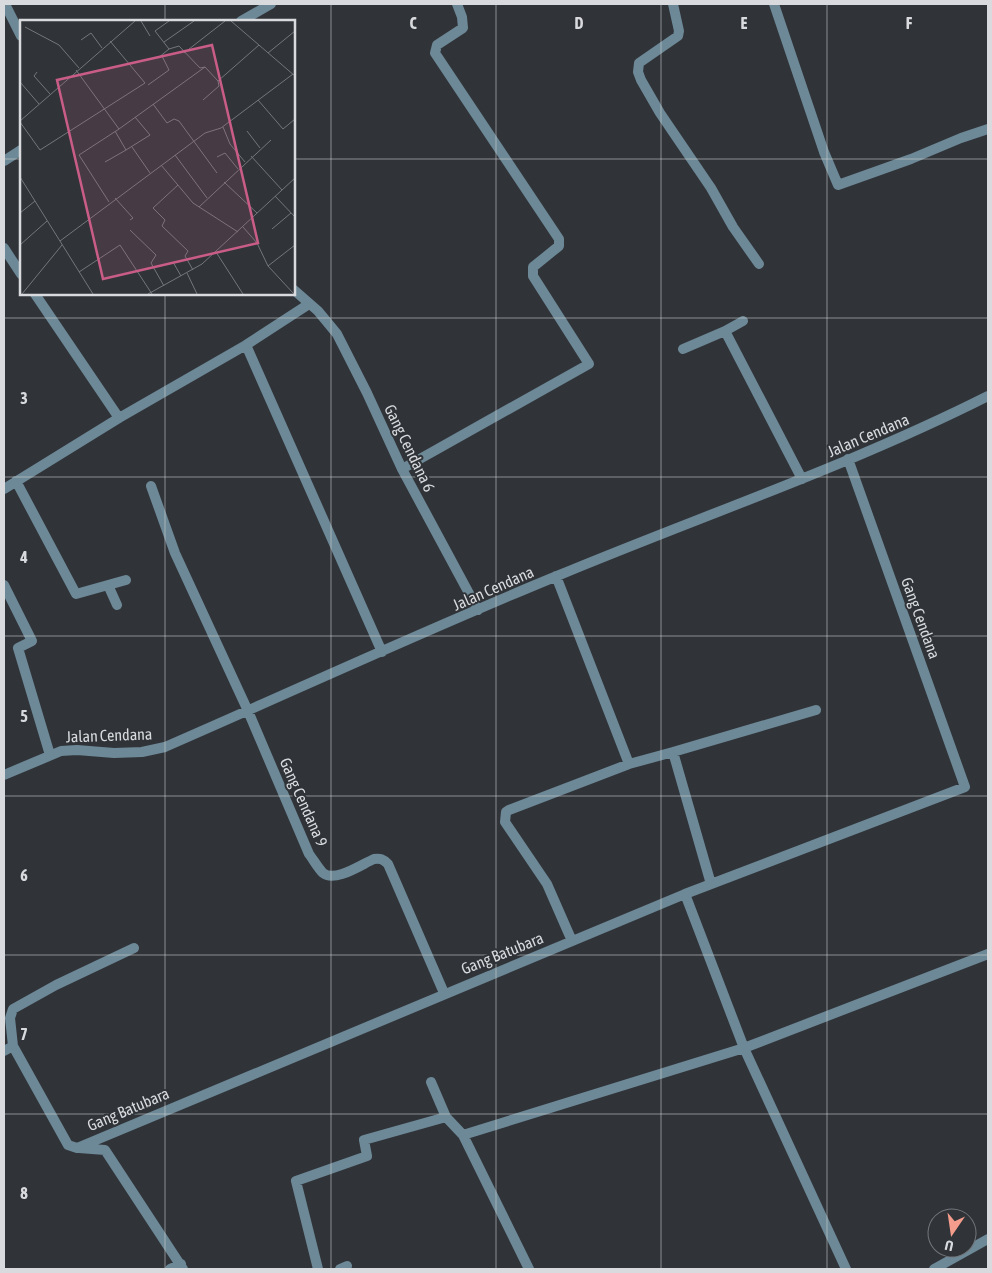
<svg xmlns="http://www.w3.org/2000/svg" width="992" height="1273" font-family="'Asap Condensed',sans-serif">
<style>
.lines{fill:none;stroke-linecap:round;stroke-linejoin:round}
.minor{stroke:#6d8896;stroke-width:10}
.tertiary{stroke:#6d8896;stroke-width:10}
.grid{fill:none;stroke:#d8dadd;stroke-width:1;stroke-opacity:0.55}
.labels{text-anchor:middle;stroke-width:4;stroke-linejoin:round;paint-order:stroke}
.street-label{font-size:16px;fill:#d8dadd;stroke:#303439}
.inset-road{fill:none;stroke:#73767b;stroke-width:1}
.view{fill:#ca5c88;fill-opacity:0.15;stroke:#ca5c88;stroke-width:2.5}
.inset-edge{fill:none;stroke:#d8dadd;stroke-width:2.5}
.grid-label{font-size:16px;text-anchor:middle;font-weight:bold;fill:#d8dadd;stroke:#303439;stroke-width:4;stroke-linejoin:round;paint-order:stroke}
</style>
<rect width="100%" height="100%" fill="#303439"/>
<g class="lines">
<path class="minor" d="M 5,4 L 21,36
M 673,4 L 679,31 L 678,36 L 639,63 L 638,72 L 641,80 L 660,113 L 711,188 L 733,227 L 759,264
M 774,4 L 824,152 L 838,185 L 911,159 L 961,138 L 988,129
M 241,21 L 271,4
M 4,161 L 21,150
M 4,248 L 21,274
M 294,290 L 318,311 L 337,334 L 367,393 L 402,469 L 478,610
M 35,294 L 119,418
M 743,321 L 725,331 L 802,479
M 246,345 L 382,652
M 683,349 L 725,331
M 402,469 L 589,364 L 533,276 L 533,267 L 559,246 L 559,239 L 435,53 L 437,45 L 463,28 L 462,17 L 457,4
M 16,481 L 76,594 L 126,580
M 151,486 L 175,553 L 248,711 L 309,854 C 313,859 318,868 323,873 C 335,883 362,864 374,859 C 380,858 383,859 388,864 L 444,993
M 4,489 L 119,418 L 246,345 L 309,304
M 556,576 L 629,764
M 4,585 L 32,641 L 18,648 L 50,755
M 108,585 L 117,605
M 4,775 L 61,751 L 77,750 L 114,753 L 142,752 L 165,747 C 296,690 425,630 557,576 C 701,516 849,466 988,396
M 711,884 L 673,752 L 816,710
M 685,894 L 965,787 L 848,459
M 572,941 L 547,884 L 505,822 L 506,812 L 509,810 L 629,764 L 673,752
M 13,1046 L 10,1018 L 13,1009 L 56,985 L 134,948
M 4,1051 L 13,1046 L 68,1145 L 77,1148 L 685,894 L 744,1048 L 846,1269
M 431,1082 L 446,1117 L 463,1135
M 79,1148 L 105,1150 L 183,1269
M 170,1269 L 181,1264
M 318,1269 L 296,1181 L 367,1156 L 364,1140 L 446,1117
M 340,1269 L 347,1266
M 529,1269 L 463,1135 L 744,1048 L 988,954"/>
<path class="tertiary" d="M 934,1269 L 988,1239"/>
</g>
<path class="grid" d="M 165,4 L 165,21M 331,4 L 331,1269M 496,4 L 496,1269M 661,4 L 661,1269M 827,4 L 827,1269M 4,159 L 21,159M 294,159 L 988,159M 165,294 L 165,1269M 4,318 L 988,318M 4,477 L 988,477M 4,636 L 988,636M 4,796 L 988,796M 4,955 L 988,955M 4,1114 L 988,1114"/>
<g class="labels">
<g class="street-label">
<text transform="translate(868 435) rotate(-23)" y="6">Jalan Cendana</text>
<text transform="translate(410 448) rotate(64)" y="6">Gang Cendana 6</text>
<text transform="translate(493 588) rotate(-24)" y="6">Jalan Cendana</text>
<text transform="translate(921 618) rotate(70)" y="6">Gang Cendana</text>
<text transform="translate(109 735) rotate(-2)" y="6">Jalan Cendana</text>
<text transform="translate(304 802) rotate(66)" y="6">Gang Cendana 9</text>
<text transform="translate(502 953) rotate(-22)" y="6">Gang Batubara</text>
<text transform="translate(128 1109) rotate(-23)" y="6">Gang Batubara</text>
</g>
</g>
<g transform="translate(20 20)">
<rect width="275" height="275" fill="#303439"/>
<path class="inset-road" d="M 121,1 L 130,16M 211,1 L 275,56M 5,7 L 39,25 L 59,48M 61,20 L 71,13 L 82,28M 144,22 L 174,1M 149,29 L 159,26 L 180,48 L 185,47M 164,33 L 205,1M 248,33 L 275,11M 138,38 L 149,29 L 135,11 L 149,1M 56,50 L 99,109 L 185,47 L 198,61 L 239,25M 17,52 L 14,56 L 30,74M 0,62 L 19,84M 128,65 L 149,50 L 142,36M 183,80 L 199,66 L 198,61M 238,80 L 263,109 L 275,99M 133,84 L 147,103 L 154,99 L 159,101 L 197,153M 0,101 L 115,1M 0,102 L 20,130 L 125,63 L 90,21M 203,107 L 210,124 L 225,142M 227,111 L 240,128M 112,127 L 130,153M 106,130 L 130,115 L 115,97M 155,135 L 187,178M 231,136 L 262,170M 197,137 L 205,133 L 218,149M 85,142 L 106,130 L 95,111M 141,145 L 173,183 L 218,212M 0,157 L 73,274M 204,162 L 237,193M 158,165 L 133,188 L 145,200 L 142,206 L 168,231 L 165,236 L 173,250M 255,176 L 275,197M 95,178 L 113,198 L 110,200M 89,182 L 59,135 L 99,109M 179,187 L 251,120M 0,193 L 15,181M 223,207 L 237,223 L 248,246 L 274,274M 252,209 L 271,193M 110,210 L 136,235 L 131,243 L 144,266M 40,221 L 185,113 L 201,108 L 273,54M 0,225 L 27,201M 196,232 L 223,274M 153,242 L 161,256M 248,246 L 275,225M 59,252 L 100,225 L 132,274M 167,253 L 177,274M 2,274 L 42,225M 128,274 L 182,244 L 275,158"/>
<path class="view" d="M 192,25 L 238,223 L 83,259 L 37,60 Z"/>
<rect width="275" height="275" class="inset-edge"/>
</g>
<g class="grid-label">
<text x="413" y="29">C</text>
<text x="579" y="29">D</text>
<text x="744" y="29">E</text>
<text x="909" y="29">F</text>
<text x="24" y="404">3</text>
<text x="24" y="563">4</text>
<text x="24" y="722">5</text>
<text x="24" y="881">6</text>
<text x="24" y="1040">7</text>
<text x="24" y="1199">8</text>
</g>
<rect width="992" height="1273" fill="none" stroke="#d8dadd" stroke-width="10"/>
<g transform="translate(952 1233) rotate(193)"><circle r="24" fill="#303439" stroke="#73767b"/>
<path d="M0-4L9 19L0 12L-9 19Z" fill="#f49d8c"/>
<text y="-8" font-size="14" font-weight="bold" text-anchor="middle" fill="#d8dadd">U</text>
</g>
</svg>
